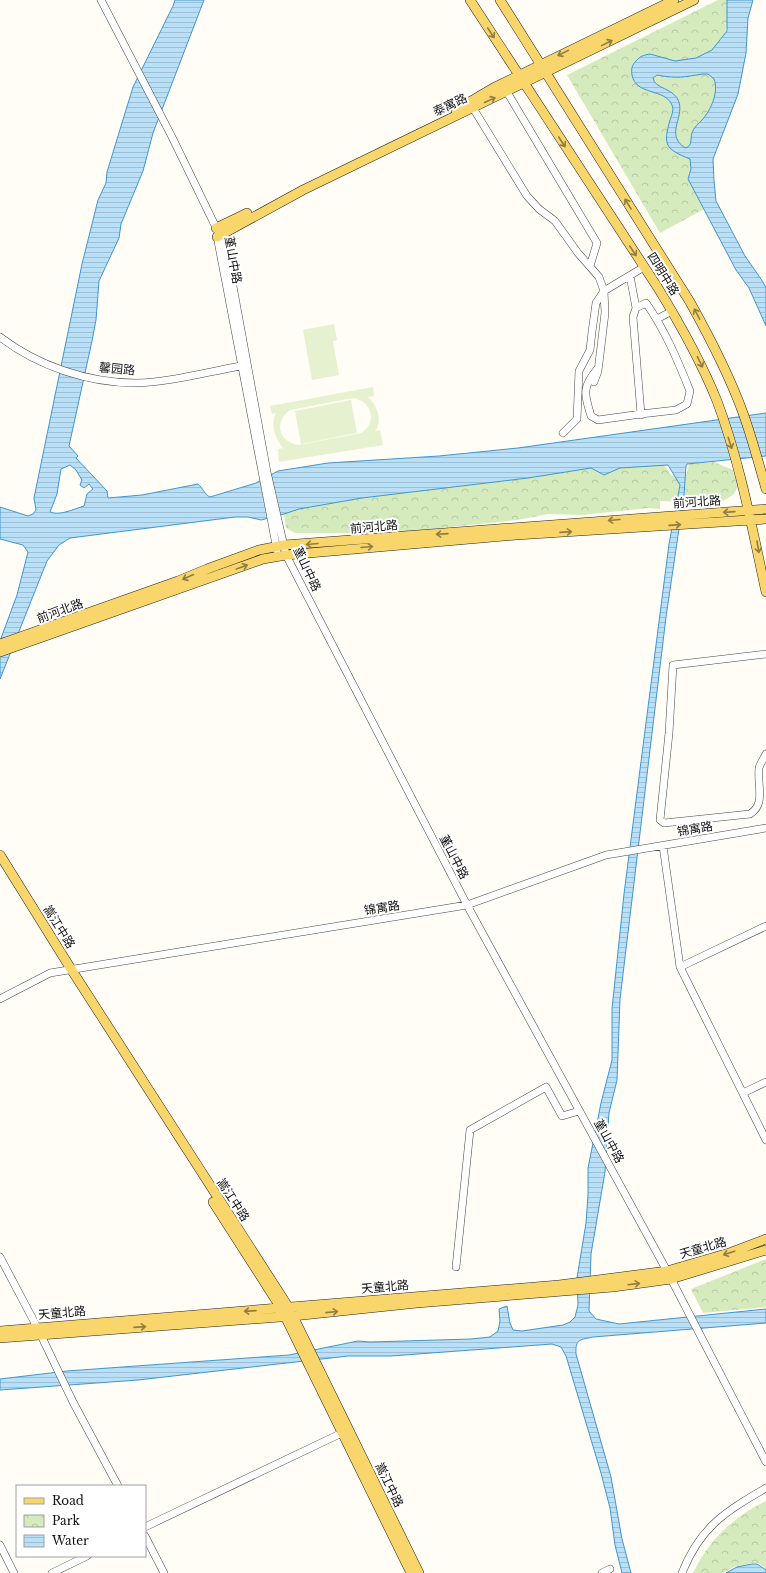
<svg xmlns="http://www.w3.org/2000/svg" width="766" height="1573" font-family="'Libre Baskerville','Noto Sans SC',serif">
<style>
.park{fill:url(#park-crowns)}
.pitch{fill:#e6f2cf;fill-rule:evenodd}
.water{fill:url(#water-rules);stroke:#3f96cf;fill-rule:evenodd}
.lines{fill:none;stroke-linecap:round;stroke-linejoin:round}
.minor-casing{stroke:#444;stroke-width:8}
.major-casing{stroke:#222;stroke-width:10}
.minor{stroke:#fff;stroke-width:7}
.major{stroke:#f9d66b;stroke-width:9}
.oneway{stroke:#917d42}
.labels{text-anchor:middle;stroke-width:4;stroke-linejoin:round;paint-order:stroke}
.street-label{font-size:12px;fill:#111;stroke:#fff}
</style>
<defs>
<pattern id="park-crowns" width="20" height="18" patternUnits="userSpaceOnUse"><rect width="20" height="18" fill="#d5ebbd"/><path d="M2 6a3 3 0 1 1 6 0M12 15a3 3 0 1 1 6 0" fill="none" stroke="#b6c8a1"/></pattern>
<pattern id="water-rules" width="6" height="5" patternUnits="userSpaceOnUse"><rect width="6" height="5" fill="#b9e0f7"/><path d="M0 2.5h6" fill="none" stroke="#9ebfd3"/></pattern>
</defs>
<rect width="100%" height="100%" fill="#fffdf5"/>
<path class="park" d="M 718,0 L 730,0 L 718,91 L 706,208 L 660,233 L 567,75 Z
M 714,462 L 733,470 L 738,487 L 733,495 L 721,502 L 704,505 L 692,502 L 660,501 L 660,509 L 649,508 L 582,515 L 549,514 L 517,520 L 391,533 L 295,533 L 286,528 L 284,514 L 299,509 L 362,498 L 528,478 L 591,468 L 604,475 L 620,468 L 664,465 L 672,476 L 687,474 L 689,464 Z
M 766,1259 L 766,1307 L 703,1313 L 691,1289 Z
M 766,1501 L 766,1569 L 758,1563 L 752,1563 L 744,1565 L 733,1567 L 724,1573 L 693,1573 C 709,1540 733,1517 766,1501 Z"/>
<path class="pitch" d="M 334,324 L 337,340 L 333,341 L 339,375 L 312,380 L 303,330 Z
M 373,387 L 374,396 L 368,397 C 376,404 384,421 375,431 L 380,430 L 383,445 L 279,462 L 278,449 L 283,448 C 275,438 270,425 276,413 L 272,414 L 270,406 ZM 353,398 C 372,401 378,423 361,433 L 298,445 C 278,441 274,422 290,410 Z
M 351,400 L 357,433 L 301,444 L 295,411 Z"/>
<path class="water" d="M 175,0 L 204,0 L 153,133 L 143,171 L 121,224 L 119,238 L 99,281 L 96,320 L 92,341 L 69,446 L 78,456 L 76,458 L 107,491 L 108,498 L 142,495 L 198,484 C 203,488 204,494 210,497 L 256,483 L 278,471 L 328,463 L 439,456 L 518,448 L 766,413 L 766,456 L 687,464 L 686,466 L 684,495 L 666,617 L 620,999 L 617,1080 L 609,1113 L 605,1172 L 591,1254 L 589,1311 L 596,1319 L 619,1324 L 766,1309 L 766,1323 L 593,1337 C 581,1340 575,1338 576,1354 L 611,1477 L 622,1539 L 631,1573 L 622,1573 L 615,1545 L 610,1508 L 601,1473 L 566,1356 L 561,1347 L 552,1344 L 391,1356 L 348,1356 L 138,1380 L 0,1390 L 0,1379 L 67,1371 L 289,1355 L 358,1341 L 370,1342 L 471,1339 L 490,1337 L 498,1331 L 500,1321 L 499,1309 L 507,1306 L 510,1323 L 513,1330 L 522,1331 L 563,1325 L 570,1322 L 575,1317 L 578,1305 L 577,1278 L 586,1223 L 588,1195 L 588,1168 L 601,1103 L 612,1060 L 612,1009 L 624,894 L 669,544 L 680,485 L 668,465 L 620,468 L 604,475 L 591,468 L 528,478 L 362,498 L 299,509 L 284,514 L 261,520 L 248,517 L 235,517 L 70,538 L 59,545 L 47,561 L 0,679 L 0,641 L 17,595 L 28,552 L 23,545 L 0,539 L 0,507 L 28,516 L 33,514 L 36,510 L 34,498 L 82,264 L 98,200 L 106,183 L 107,172 L 133,87 L 173,6 ZM 70,465 L 76,470 L 82,480 L 80,485 L 84,488 L 89,484 L 93,489 L 87,494 L 84,506 C 74,509 60,516 50,512 L 57,494 L 61,469 Z
M 727,0 L 753,0 L 748,18 L 746,53 L 738,94 L 713,159 L 714,181 L 716,201 L 745,256 L 763,282 L 766,288 L 766,326 L 749,288 L 736,270 L 688,179 L 691,169 L 690,159 C 665,149 663,145 670,120 C 672,114 674,110 672,105 C 665,88 636,96 632,75 C 631,69 632,65 636,61 C 640,56 644,55 650,54 L 675,61 L 696,58 L 712,50 L 727,31 ZM 703,74 L 708,74 L 714,79 C 719,92 711,110 702,120 C 698,124 694,127 692,133 C 690,139 693,146 685,148 C 665,134 684,119 679,102 C 675,88 654,89 653,78 L 657,75 C 678,79 683,77 703,74 Z
M 752,1564 L 757,1564 L 766,1570 L 766,1573 L 726,1573 L 737,1567 Z"/>
<g class="lines">
<defs>
<path id="minor" d="M 101,0 L 172,137 L 226,248 L 267,472 L 286,555 L 467,905 L 667,1271 L 766,1462
M 507,92 L 597,243 L 590,266
M 473,108 L 527,196 L 539,209 L 555,221 L 578,253 L 599,277 L 604,291 L 605,313 L 598,371 L 594,382
M 217,236 L 277,550
M 630,276 L 636,308
M 657,319 L 672,311
M 0,337 C 38,366 88,383 136,383 C 171,382 207,372 241,366
M 598,368 C 582,387 584,393 591,416 L 598,420 L 641,414 L 676,410 L 687,404 L 690,391 C 678,361 665,330 646,303 L 636,308 L 633,317 L 641,414 L 641,415
M 563,433 L 577,419 L 579,371 L 590,350 L 592,332 L 596,303 L 604,291 L 644,267
M 766,654 L 673,665 L 669,733 L 660,820 L 664,823 L 750,814 C 766,804 757,786 759,768 C 760,764 764,758 766,754
M 663,846 L 680,967 L 766,1140
M 680,967 L 766,926
M 0,999 L 50,973 L 467,905 L 606,855 L 766,828
M 743,1093 L 766,1082
M 0,1257 L 37,1327 L 73,1402 L 118,1486
M 456,1267 L 470,1130 L 546,1087 L 562,1116 L 579,1111
M 145,1527 L 346,1431
M 145,1536 L 164,1573
M 0,1545 L 14,1573
M 52,1573 L 87,1556
M 602,1573 L 610,1569
M 682,1573 C 700,1527 725,1512 766,1488"/>
<path id="major" d="M 470,0 L 658,288 C 680,324 701,361 717,401 C 740,462 752,528 766,592
M 500,0 L 690,302 C 710,338 729,374 743,413 C 752,438 759,464 766,489
M 456,110 L 493,88 L 674,0
M 216,228 L 247,213
M 217,237 L 303,190 L 694,0
M 0,644 L 178,581 L 207,569 L 259,550 L 284,545 L 766,509
M 0,652 L 263,559 L 286,555 L 516,535 L 766,519
M 0,855 L 71,969 L 289,1308 L 419,1573
M 213,1202 L 281,1308 L 411,1573
M 0,1331 L 559,1285 L 667,1271 L 732,1252 L 766,1239
M 0,1338 L 293,1316 L 417,1303 L 613,1287 L 671,1279 L 766,1250"/>
</defs>
<use href="#minor" class="minor-casing"/>
<use href="#major" class="major-casing"/>
<use href="#minor" class="minor"/>
<use href="#major" class="major"/>
</g>
<defs><path id="oneway-shaft" d="M-6 0H5M1.5-3L5.5 0L1.5 3" fill="none" stroke-width="1.6" stroke-linecap="round" stroke-linejoin="round"/></defs>
<g class="oneway">
<use href="#oneway-shaft" transform="translate(491 33) rotate(57)"/>
<use href="#oneway-shaft" transform="translate(607 43) rotate(-26)"/>
<use href="#oneway-shaft" transform="translate(563 53) rotate(154)"/>
<use href="#oneway-shaft" transform="translate(490 100) rotate(-25)"/>
<use href="#oneway-shaft" transform="translate(562 142) rotate(57)"/>
<use href="#oneway-shaft" transform="translate(628 204) rotate(-122)"/>
<use href="#oneway-shaft" transform="translate(633 251) rotate(57)"/>
<use href="#oneway-shaft" transform="translate(697 314) rotate(-118)"/>
<use href="#oneway-shaft" transform="translate(700 362) rotate(64)"/>
<use href="#oneway-shaft" transform="translate(730 443) rotate(72)"/>
<use href="#oneway-shaft" transform="translate(729 512) rotate(176)"/>
<use href="#oneway-shaft" transform="translate(614 520) rotate(175)"/>
<use href="#oneway-shaft" transform="translate(675 525) rotate(-4)"/>
<use href="#oneway-shaft" transform="translate(566 532) rotate(-4)"/>
<use href="#oneway-shaft" transform="translate(442 534) rotate(176)"/>
<use href="#oneway-shaft" transform="translate(312 544) rotate(175)"/>
<use href="#oneway-shaft" transform="translate(367 547) rotate(-5)"/>
<use href="#oneway-shaft" transform="translate(758 547) rotate(80)"/>
<use href="#oneway-shaft" transform="translate(242 567) rotate(-20)"/>
<use href="#oneway-shaft" transform="translate(188 577) rotate(156)"/>
<use href="#oneway-shaft" transform="translate(729 1253) rotate(162)"/>
<use href="#oneway-shaft" transform="translate(634 1284) rotate(-7)"/>
<use href="#oneway-shaft" transform="translate(250 1311) rotate(176)"/>
<use href="#oneway-shaft" transform="translate(332 1312) rotate(-6)"/>
<use href="#oneway-shaft" transform="translate(140 1327) rotate(-4)"/>
</g>
<g class="labels">
<g class="street-label">
<text transform="translate(450 105) rotate(-25)" y="4">泰寓路</text>
<text transform="translate(233 260) rotate(80)" y="4">堇山中路</text>
<text transform="translate(663 274) rotate(58)" y="4">四明中路</text>
<text transform="translate(117 369) rotate(5)" y="4">馨园路</text>
<text transform="translate(697 502) rotate(-4)" y="4">前河北路</text>
<text transform="translate(374 527) rotate(-5)" y="4">前河北路</text>
<text transform="translate(307 569) rotate(65)" y="4">堇山中路</text>
<text transform="translate(60 611) rotate(-20)" y="4">前河北路</text>
<text transform="translate(695 829) rotate(-10)" y="4">锦寓路</text>
<text transform="translate(454 857) rotate(63)" y="4">堇山中路</text>
<text transform="translate(382 908) rotate(-9)" y="4">锦寓路</text>
<text transform="translate(59 927) rotate(58)" y="4">嵩江中路</text>
<text transform="translate(609 1141) rotate(61)" y="4">堇山中路</text>
<text transform="translate(233 1200) rotate(57)" y="4">嵩江中路</text>
<text transform="translate(703 1248) rotate(-16)" y="4">天童北路</text>
<text transform="translate(385 1287) rotate(-5)" y="4">天童北路</text>
<text transform="translate(62 1313) rotate(-5)" y="4">天童北路</text>
<text transform="translate(389 1485) rotate(64)" y="4">嵩江中路</text>
</g>
</g>
<rect x="16" y="1485" width="130" height="72" fill="#ffffff" stroke="#a0a0a0"/>
<rect x="24" y="1498" width="20" height="6" fill="#f9d66b" stroke="#a0a0a0"/>
<text x="52" y="1505" font-size="12" fill="#111111">Road</text>
<rect x="24" y="1515" width="20" height="12" fill="url(#park-crowns)" stroke="#a0a0a0"/>
<text x="52" y="1525" font-size="12" fill="#111111">Park</text>
<rect x="24" y="1535" width="20" height="12" fill="url(#water-rules)" stroke="#a0a0a0"/>
<text x="52" y="1545" font-size="12" fill="#111111">Water</text>
</svg>
